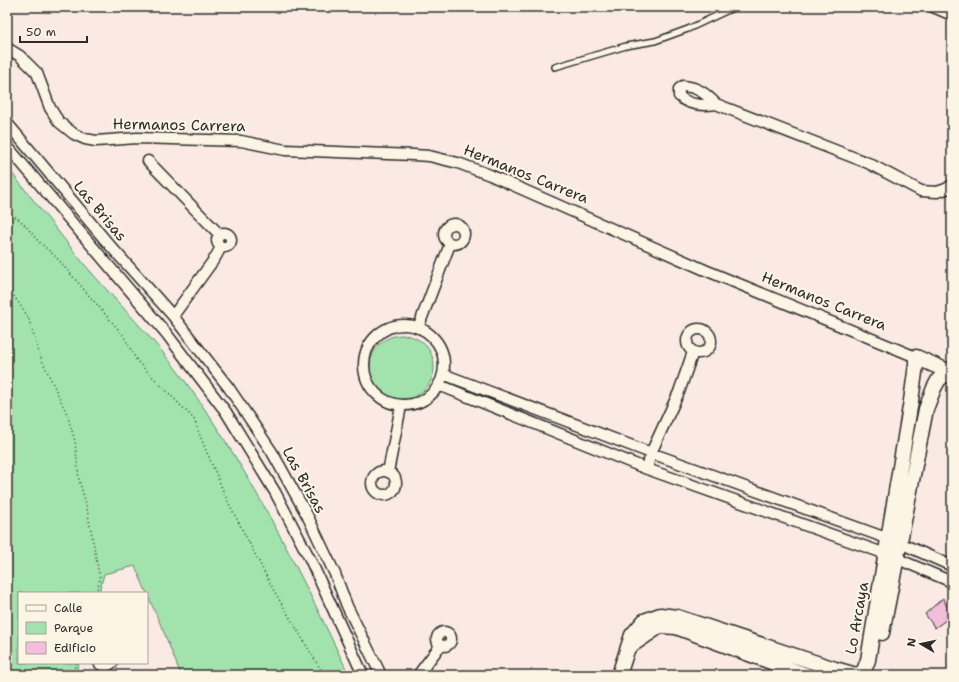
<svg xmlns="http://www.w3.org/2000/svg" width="959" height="682" font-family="'Shantell Sans',sans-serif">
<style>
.green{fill:#a2e3ad;stroke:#66876c}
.building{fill:#f2beda;stroke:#2b2b2b}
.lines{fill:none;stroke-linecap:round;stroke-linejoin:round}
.lane-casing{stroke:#2b2b2b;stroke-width:8}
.street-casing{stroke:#2b2b2b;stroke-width:13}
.secondary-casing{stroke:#2b2b2b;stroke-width:17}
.path{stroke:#2b2b2b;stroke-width:1.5;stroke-dasharray:1 3;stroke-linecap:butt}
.lane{stroke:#fcf5e5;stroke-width:5}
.street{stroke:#fcf5e5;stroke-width:10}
.secondary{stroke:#fcf5e5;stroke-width:14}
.labels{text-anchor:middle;stroke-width:4;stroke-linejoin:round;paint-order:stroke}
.street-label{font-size:15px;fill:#2b2b2b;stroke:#fcf5e5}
</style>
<rect width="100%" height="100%" fill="#faeae3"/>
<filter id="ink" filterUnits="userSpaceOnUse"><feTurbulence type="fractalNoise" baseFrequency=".025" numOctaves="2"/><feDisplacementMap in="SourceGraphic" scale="8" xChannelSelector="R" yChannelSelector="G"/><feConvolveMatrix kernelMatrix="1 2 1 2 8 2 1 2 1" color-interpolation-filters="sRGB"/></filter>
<g filter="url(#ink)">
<path class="green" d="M 7,167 C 33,199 58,232 84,264 C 117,303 155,339 185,381 C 251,472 301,574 349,675 L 181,675 L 165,635 L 135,566 L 104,574 L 99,593 L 19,593 L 19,663 L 79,663 L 75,675 L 7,675 Z
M370 367a32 32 0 1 1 64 0a32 32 0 1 1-64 0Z"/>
<path class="building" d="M 943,598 L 951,616 L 935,628 L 925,614 Z"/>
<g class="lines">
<defs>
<path id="lane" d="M 555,67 L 626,46 L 655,41 L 688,29 L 735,7"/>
<path id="street" d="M 933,7 L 952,15
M 7,48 L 20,56 L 37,73 L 50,108 L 59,122 L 74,134 L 85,139 L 96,141 L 137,138 L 241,141 L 285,150 L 414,155 L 429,156 L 458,163 L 490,175 L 705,270 L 916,357
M 716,104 C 703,106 689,106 679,96 L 679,89 L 683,86 C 698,87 706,94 716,104 L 868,163 L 921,191 L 937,192 L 946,189 L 952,185
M 7,123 L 106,241 L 173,316 L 229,388 L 272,452 L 307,515 L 335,574 L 347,606 L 381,675
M 7,146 L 166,333 L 226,412 L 275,492 L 310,559 L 363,675
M 148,161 L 219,234
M444 234a10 10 0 1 1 20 0a10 10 0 1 1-20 0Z
M217 240a7 7 0 1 1 14 0a7 7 0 1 1-14 0Z
M 173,316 L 215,258 L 221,247
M364 365a40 40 0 1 1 80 0a40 40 0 1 1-80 0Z
M 418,328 L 450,244
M687 341a12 12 0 1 1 24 0a12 12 0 1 1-24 0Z
M 443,374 L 651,453 L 900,543 L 952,566
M 439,385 L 647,469 L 886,554 L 952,582
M 647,469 L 651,453 L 679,392 L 693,352
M372 483a12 12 0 1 1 24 0a12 12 0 1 1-24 0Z
M 388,472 L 401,406
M437 639a7 7 0 1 1 14 0a7 7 0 1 1-14 0Z
M 99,663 L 101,665 L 107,666 L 112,663
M 418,675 L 440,646"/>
<path id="secondary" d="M 882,633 L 926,409 L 934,388 L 939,379 L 951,372
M 629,647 L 660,626 L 676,627 L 806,675
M 619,675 L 632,635 L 644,621 L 660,615 L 677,617 L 835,669 L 856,675 L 862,673 L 865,668 L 868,660 L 911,401 L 916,365 L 916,357 L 952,373"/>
</defs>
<use href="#lane" class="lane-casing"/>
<use href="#street" class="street-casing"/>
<use href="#secondary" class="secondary-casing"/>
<path class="path" d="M 7,215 L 16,217 L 25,225 L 38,241 L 56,257 L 123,335 L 137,361 L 194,419 L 200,436 L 227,500 L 274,591 L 324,675
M 7,286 L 28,317 L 40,356 L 67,414 L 75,441 L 79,480 L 86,504 L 100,579 L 96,593
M 72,675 L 76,663"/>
<use href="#lane" class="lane"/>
<use href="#street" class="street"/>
<use href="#secondary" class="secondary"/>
</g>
</g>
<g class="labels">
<g class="street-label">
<text transform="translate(179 125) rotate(1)" y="5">Hermanos Carrera</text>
<text transform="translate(526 174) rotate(22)" y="5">Hermanos Carrera</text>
<text transform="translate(100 211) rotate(50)" y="5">Las Brisas</text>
<text transform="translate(824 301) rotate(22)" y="5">Hermanos Carrera</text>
<text transform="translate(304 480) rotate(61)" y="5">Las Brisas</text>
<text transform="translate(857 618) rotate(-80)" y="5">Lo Arcaya</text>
</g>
</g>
<rect width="959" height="682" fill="none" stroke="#fcf5e5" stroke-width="24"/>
<rect x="12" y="12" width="935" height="658" fill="none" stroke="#2b2b2b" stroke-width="1.5" filter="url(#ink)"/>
<rect x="18" y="592" width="130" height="72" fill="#fcf5e5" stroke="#a8a49b"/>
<rect x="26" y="605" width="20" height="6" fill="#fcf5e5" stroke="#a8a49b"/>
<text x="54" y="612" font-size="12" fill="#2b2b2b">Calle</text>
<rect x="26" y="622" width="20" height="12" fill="#a2e3ad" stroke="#a8a49b"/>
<text x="54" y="632" font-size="12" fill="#2b2b2b">Parque</text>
<rect x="26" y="642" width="20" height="12" fill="#f2beda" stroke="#a8a49b"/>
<text x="54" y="652" font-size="12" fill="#2b2b2b">Edificio</text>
<g transform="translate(921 644) rotate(279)" stroke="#fcf5e5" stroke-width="3" paint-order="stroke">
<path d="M0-3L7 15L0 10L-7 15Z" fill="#2b2b2b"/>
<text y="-6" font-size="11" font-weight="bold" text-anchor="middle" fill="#2b2b2b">N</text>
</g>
<path d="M20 36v6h67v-6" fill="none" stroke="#2b2b2b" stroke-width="2"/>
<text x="26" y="36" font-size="12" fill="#2b2b2b" stroke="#fcf5e5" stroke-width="3" paint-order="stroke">50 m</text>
</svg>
